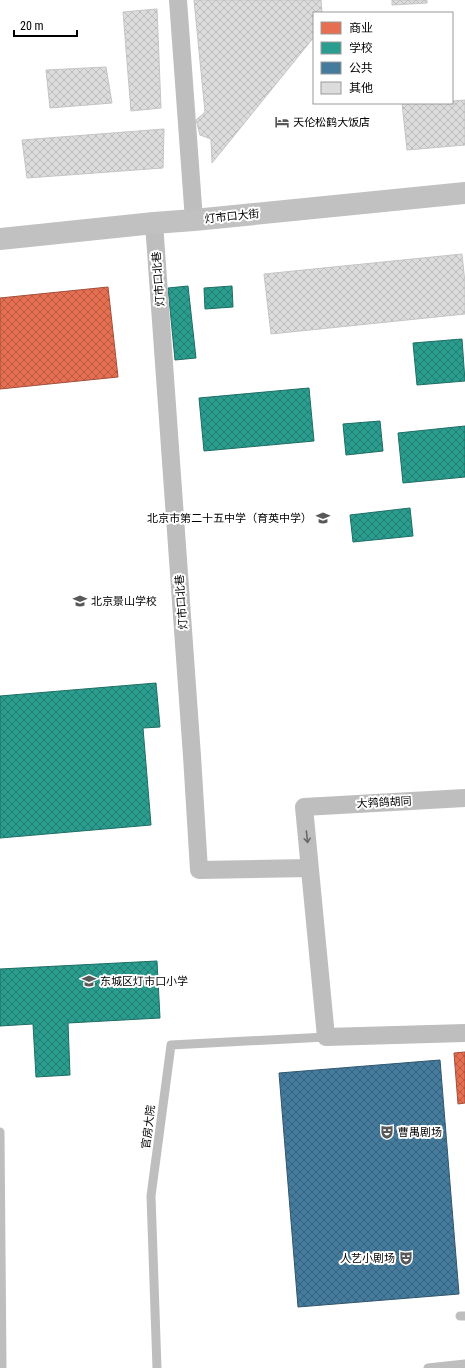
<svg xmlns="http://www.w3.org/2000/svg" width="465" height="1368" font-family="'Roboto Condensed','Noto Sans SC',sans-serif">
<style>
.shops{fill:url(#shops-cross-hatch);stroke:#a24e39}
.schools{fill:url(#schools-cross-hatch);stroke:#1d6e64}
.public{fill:url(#public-cross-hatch);stroke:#30566e}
.building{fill:url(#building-cross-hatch);stroke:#c5c5c5}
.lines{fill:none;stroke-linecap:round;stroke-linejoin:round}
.lane{stroke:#bebebe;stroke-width:9}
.street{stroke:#bebebe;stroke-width:18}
.secondary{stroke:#c1c1c1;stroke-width:22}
.oneway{stroke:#686868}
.labels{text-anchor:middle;stroke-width:4;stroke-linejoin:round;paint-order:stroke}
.poi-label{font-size:11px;fill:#000;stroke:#fff;text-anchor:start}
.street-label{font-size:11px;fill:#000;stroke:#fff}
</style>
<defs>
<pattern id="shops-cross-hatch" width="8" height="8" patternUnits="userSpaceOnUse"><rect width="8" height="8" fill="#e76f51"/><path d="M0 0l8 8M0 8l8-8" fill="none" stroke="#b95941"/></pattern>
<pattern id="schools-cross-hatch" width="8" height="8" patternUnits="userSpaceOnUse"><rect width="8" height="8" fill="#2a9d8f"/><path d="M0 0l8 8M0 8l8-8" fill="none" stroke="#227e72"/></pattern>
<pattern id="public-cross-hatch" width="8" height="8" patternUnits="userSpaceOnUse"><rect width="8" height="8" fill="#457b9d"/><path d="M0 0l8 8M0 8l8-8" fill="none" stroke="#37627e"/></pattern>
<pattern id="building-cross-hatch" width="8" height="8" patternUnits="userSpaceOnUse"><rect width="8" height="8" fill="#dcdcdc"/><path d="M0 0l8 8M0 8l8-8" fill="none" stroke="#bbb"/></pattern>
</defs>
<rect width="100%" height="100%" fill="#fff"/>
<path class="shops" d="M 108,287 L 118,377 L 0,389 L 0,298 Z
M 465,1052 L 465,1103 L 458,1104 L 454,1053 Z"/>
<path class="schools" d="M 188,286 L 196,358 L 175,360 L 168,288 Z
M 232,286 L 233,307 L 205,309 L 204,288 Z
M 462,339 L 465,381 L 417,385 L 413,343 Z
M 309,388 L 314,441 L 204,451 L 199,398 Z
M 380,421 L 383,451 L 346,455 L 343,424 Z
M 465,426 L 465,477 L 403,483 L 398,433 Z
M 410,508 L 413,536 L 353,542 L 350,515 Z
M 156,683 L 160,727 L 143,728 L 151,825 L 0,838 L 0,696 Z
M 157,961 L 160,1018 L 68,1023 L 70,1075 L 36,1077 L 33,1024 L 0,1026 L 0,969 Z"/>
<path class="public" d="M 440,1060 L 459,1294 L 298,1307 L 279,1073 Z"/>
<path class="building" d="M 194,0 L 321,0 L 322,13 L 314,13 L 314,37 L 212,163 L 211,139 L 200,135 L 196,120 L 205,112 Z
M 392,0 L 427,0 L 427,3 L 392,5 Z
M 157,9 L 161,108 L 131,111 L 123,12 Z
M 106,67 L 112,103 L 50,108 L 46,70 Z
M 465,100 L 465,145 L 407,150 L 402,103 L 452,103 L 452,101 Z
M 164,129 L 163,168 L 27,178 L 22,140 Z
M 462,254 L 465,283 L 465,314 L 271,334 L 264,274 Z"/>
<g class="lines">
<path class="lane" d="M 0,1132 L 2,1368
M 460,1316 L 465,1316
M 157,1368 L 151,1196 L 171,1045 L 326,1037
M 428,1368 L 465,1364"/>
<path class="street" d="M 178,0 L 194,220
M 154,223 L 192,756 L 199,870 L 310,868
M 465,798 L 304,807 L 326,1037 L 465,1033"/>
<path class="secondary" d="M 0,239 L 154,223 L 194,220 L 465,193"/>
</g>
<defs><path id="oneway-shaft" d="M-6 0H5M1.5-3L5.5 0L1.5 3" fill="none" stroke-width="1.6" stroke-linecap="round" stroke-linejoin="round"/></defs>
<use class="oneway" href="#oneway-shaft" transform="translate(307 837) rotate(84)"/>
<defs>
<symbol id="hotel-bare" viewBox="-9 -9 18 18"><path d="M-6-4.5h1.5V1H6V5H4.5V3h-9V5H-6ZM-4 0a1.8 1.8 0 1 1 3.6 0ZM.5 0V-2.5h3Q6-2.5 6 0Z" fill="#595959" stroke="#fff" stroke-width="2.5" paint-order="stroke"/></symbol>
<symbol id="school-bare" viewBox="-9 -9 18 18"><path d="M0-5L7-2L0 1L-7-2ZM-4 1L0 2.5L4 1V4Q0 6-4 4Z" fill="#595959" stroke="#fff" stroke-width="2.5" paint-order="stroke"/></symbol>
<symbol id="theatre-bare" viewBox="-9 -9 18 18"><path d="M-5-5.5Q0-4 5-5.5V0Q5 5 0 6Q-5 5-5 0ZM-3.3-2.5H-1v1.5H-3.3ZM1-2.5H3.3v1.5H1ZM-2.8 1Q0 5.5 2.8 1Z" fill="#595959" stroke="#fff" stroke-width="2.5" paint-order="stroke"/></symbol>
</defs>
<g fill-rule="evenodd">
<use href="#hotel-bare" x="272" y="112" width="20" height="20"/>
<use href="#school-bare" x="313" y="508" width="20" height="20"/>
<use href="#school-bare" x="70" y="591" width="20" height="20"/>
<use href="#school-bare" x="79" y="971" width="20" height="20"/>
<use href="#theatre-bare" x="377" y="1122" width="20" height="20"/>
<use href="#theatre-bare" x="396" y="1248" width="20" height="20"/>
</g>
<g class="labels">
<g class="poi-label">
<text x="293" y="126">天伦松鹤大饭店</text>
<text x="312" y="522" text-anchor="end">北京市第二十五中学（育英中学）</text>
<text x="91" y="605">北京景山学校</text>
<text x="100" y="985">东城区灯市口小学</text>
<text x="398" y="1136">曹禺剧场</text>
<text x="395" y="1262" text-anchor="end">人艺小剧场</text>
</g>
<g class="street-label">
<text transform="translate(232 216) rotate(-6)" y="4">灯市口大街</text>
<text transform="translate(158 279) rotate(-94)" y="4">灯市口北巷</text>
<text transform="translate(181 602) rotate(-94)" y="4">灯市口北巷</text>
<text transform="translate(384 802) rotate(-3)" y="4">大鹁鸽胡同</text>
<text transform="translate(148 1127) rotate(-83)" y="4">官房大院</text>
</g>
</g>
<rect x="313" y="12" width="140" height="92" fill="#ffffff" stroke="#999999"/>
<rect x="321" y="22" width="20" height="12" fill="#e76f51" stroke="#999999"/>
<text x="349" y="32" font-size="12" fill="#000000">商业</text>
<rect x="321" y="42" width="20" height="12" fill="#2a9d8f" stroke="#999999"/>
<text x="349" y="52" font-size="12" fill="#000000">学校</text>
<rect x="321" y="62" width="20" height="12" fill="#457b9d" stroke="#999999"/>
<text x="349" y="72" font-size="12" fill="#000000">公共</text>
<rect x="321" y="82" width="20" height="12" fill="#dcdcdc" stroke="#999999"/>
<text x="349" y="92" font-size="12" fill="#000000">其他</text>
<path d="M14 30v6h63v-6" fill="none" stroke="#000000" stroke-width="2"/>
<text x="20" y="30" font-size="12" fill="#000000" stroke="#ffffff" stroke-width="3" paint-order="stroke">20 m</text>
</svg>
